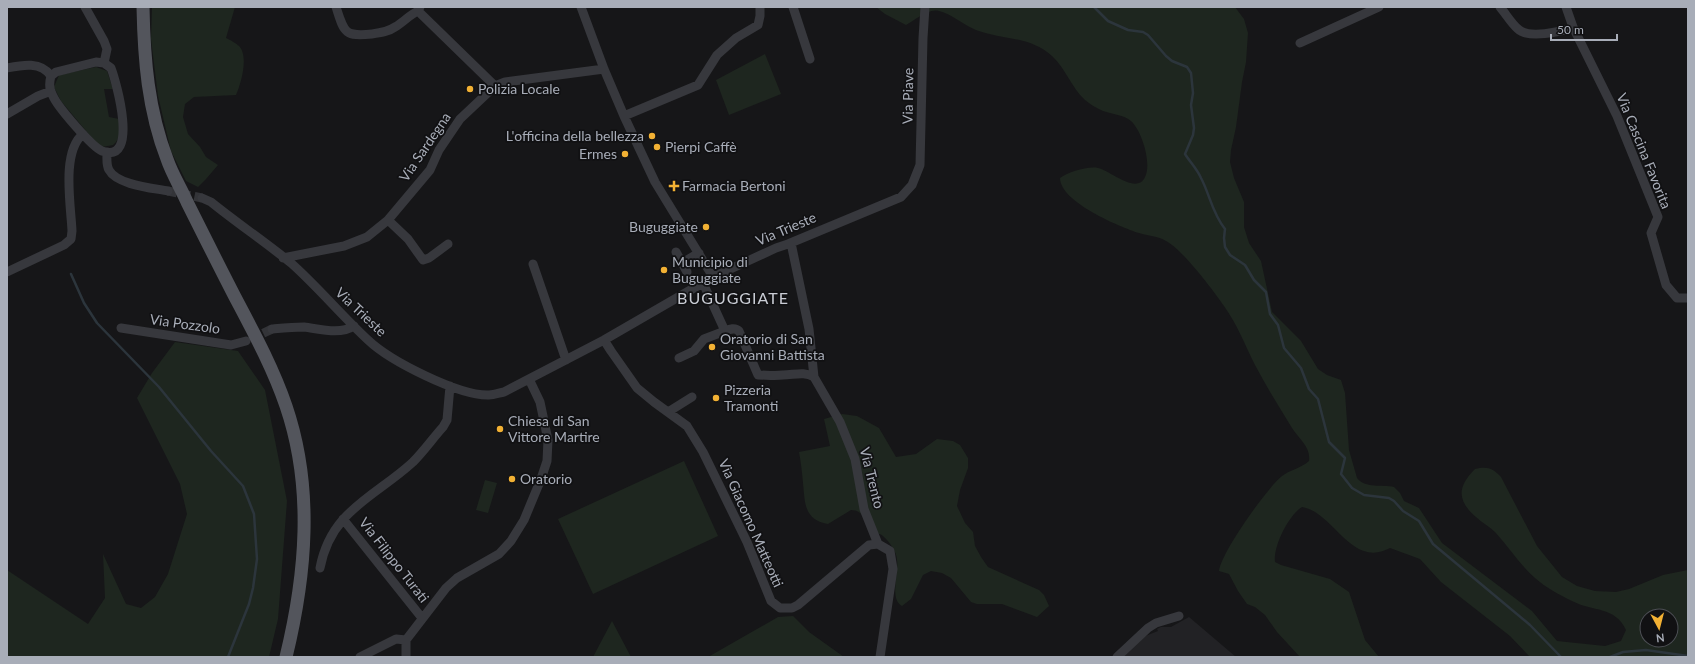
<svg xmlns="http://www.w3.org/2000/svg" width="1695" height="664" font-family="Lato,sans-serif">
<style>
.built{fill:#222225}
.green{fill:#1e261f;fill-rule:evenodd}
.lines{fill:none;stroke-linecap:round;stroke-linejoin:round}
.stream{stroke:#2c353c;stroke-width:2.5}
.minor-tunnel{stroke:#333438;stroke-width:9;stroke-dasharray:9 4.5;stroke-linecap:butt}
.minor{stroke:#37383d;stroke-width:9}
.primary{stroke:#53555c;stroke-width:13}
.poi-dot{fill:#f2b134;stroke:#111113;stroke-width:1.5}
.labels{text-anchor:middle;stroke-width:3.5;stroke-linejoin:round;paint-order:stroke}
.poi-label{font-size:14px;fill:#a8adb8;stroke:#111113;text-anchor:start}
.street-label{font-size:14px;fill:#a8adb8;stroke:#111113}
.quarter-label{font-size:16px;letter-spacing:1px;fill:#c9ccd4;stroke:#111113}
</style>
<rect width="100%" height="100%" fill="#161618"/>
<path class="built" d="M 1189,617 L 1236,657 L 1123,657 L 1143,637 L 1158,631 L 1157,629 L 1161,627 L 1171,627 Z"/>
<path class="green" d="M 152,7 L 235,7 L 226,38 C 230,40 236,43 239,46 C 249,56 241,84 236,95 L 194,97 L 185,104 L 183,117 L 188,134 L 200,147 L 206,157 L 218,165 L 206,179 L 198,187 L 186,181 L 171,151 L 158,96 L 151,39 Z
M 876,7 L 1235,7 L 1244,19 L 1248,33 L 1246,62 L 1242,82 L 1236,127 L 1231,150 L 1230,162 L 1234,178 L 1244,202 L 1244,227 L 1249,243 L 1261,261 L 1272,312 L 1301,341 L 1318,369 L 1327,375 L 1341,380 L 1345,393 L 1349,450 L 1357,478 C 1366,489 1382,484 1394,487 L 1400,493 L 1404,501 L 1419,508 L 1442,543 L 1532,611 L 1557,641 L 1605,646 L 1621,641 L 1626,630 C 1615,606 1593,612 1572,601 C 1560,595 1546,588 1535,578 C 1520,565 1509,547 1495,532 C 1489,526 1482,523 1476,517 C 1456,500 1458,486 1475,469 C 1487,466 1493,468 1501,477 L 1537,546 L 1562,577 L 1577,586 L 1595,591 L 1616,592 L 1629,589 L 1663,575 L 1688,570 L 1688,657 L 1530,657 L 1510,636 L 1441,582 L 1420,559 L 1390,548 C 1351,569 1334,512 1302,507 C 1289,515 1273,546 1275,562 L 1281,565 L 1330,579 L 1349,592 L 1365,640 L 1379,657 L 1300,657 L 1277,632 L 1265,615 L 1255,607 L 1247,604 L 1238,591 L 1229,574 L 1219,571 C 1221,553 1266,489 1282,476 C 1290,470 1301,468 1309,461 C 1311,447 1299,439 1292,428 C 1279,407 1266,386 1255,365 C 1245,345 1237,324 1224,306 C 1213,290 1182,249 1166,241 C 1158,236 1148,236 1139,233 C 1120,227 1060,202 1060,178 C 1069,172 1087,166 1098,168 C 1111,171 1137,195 1145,177 C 1152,164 1142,131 1131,121 C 1124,115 1112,114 1103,111 C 1096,108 1090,104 1085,100 C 1071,87 1066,69 1052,56 C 1030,36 1002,40 976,30 C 963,25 952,14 939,11 C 928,8 914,21 906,25 L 885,14 ZM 1647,616 L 1671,616 L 1671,640 L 1647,640 Z
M 765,54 L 781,94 L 729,115 L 716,80 Z
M 96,67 L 107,71 L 113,89 L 104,89 L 109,117 L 119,119 L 119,137 L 116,142 L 113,145 L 102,147 L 97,144 L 61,101 L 54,87 L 59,75 Z
M 175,342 L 238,351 L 265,390 L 287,501 L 278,619 L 269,657 L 7,657 L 7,570 L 88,624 L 105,598 L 103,554 L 126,604 L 141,608 L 155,597 L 168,574 L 187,514 L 180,484 L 137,398 L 152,373 Z
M 842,414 L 857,416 L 879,428 L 896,457 L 916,454 L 937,439 L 953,441 L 960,445 L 968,458 L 968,468 L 960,490 L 957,506 L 965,523 L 973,532 L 975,546 L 981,557 L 988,567 L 1039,590 L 1044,595 L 1049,606 L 1037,617 L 1002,604 L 977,604 L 971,602 L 951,578 L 942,573 L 931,571 L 923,575 L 911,599 L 902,606 C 889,599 899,573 897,560 C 897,552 889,541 883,536 C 881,534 878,534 875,532 C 867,524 864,510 851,510 L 828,524 C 804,520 805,503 803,483 C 802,473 801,462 799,452 L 830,446 L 824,419 Z
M 684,461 L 718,536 L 593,594 L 558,519 Z
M 485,480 L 497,483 L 488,513 L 476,510 Z
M 793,616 L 809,632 L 844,657 L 708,657 L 778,617 Z
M 612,621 L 631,657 L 593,657 Z"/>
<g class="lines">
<path class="stream" d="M 1094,7 L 1108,21 L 1128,30 L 1143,32 L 1148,35 L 1166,56 L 1172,61 L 1187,67 L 1191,73 L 1193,93 L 1191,105 L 1194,128 L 1193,135 L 1185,154 C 1190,162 1197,169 1201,178 C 1210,195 1212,213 1225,229 L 1224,238 L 1225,247 L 1230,255 L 1245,265 L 1254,280 L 1266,292 L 1270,314 L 1278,325 L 1284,348 L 1301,368 L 1309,389 L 1318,399 L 1329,442 L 1345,458 L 1341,474 L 1352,488 L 1364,495 L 1389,498 L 1394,501 L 1403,511 L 1419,521 L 1433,544 L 1530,625 L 1561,657
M 71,274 L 84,303 L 97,323 L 159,387 L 211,451 L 243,486 L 254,514 L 257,559 L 253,588 L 249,604 L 228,657
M 1610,657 L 1623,652 L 1646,650 L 1688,656"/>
<path class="minor-tunnel" d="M 168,191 L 202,198
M 251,339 L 272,329"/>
<path class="minor" d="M 85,7 L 104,41 L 107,49 L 104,63
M 336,7 C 344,32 344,37 372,34 C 380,33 388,32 395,27 C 404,22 409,15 418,11
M 420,7 L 418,11 L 495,86
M 581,7 L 604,69 L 624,116 L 655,182 L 713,277
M 793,7 L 810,59
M 1500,7 C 1506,14 1511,23 1518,29 C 1528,39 1561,32 1573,27
M 1566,7 L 1573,27 L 1617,116 L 1658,217 L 1651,233 L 1666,285 L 1677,298 L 1688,298
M 1300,43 L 1379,7
M 96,62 L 104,63 L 111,68 C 116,81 140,165 102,151 C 92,147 57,106 53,96 C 49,90 49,83 51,76 L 56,72 Z
M 7,68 C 22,65 41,61 51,76
M 7,114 L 38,96 L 51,91
M 624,116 L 698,85 L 717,55 L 736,38 L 758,25 L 760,16 L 760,7
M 107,152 C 107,158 106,165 109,170 C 117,185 153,188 168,191
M 202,198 L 211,202 C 237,223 265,242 291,263 C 318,287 342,316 368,340 C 390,361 459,396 489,395 C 494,395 499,393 504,392 L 604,340 L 713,277 L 776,248 L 788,244 L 901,197 L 912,185 L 920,165 L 923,38 L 925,7
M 791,243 L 809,329 L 814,377
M 448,244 L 429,258 L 423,260 L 408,239 L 388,220 L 430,170 L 439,150 L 460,119 L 495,86 L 505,82 L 604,69
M 676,252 L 687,272
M 283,258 L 344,246 L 367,237 L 388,220
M 682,263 L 699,253
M 533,264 L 566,360
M 7,272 L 64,245 L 71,239 L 72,231 C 71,206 61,152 83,134
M 703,283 L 725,331 C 730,329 735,327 739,331 L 758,375 C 766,375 775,376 783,375 C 794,375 804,371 814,377 L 840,422 L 855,459 L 864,509 L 878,544
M 121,328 L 231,345 L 246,341
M 272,329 C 283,328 293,327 304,327 C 320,329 340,335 354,326
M 604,340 L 611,351 L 637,388 L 654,402 L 687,426 L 703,452 L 747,542 L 771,601 L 780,608 L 792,608 L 798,605 L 869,545 L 878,544 L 890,551 L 893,569 L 880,657
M 679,358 L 694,351 L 704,339 L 725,331
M 668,412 L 692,397
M 343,519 L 422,618
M 320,568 C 331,510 375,497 413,462 C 424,451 433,438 443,427 L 447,420 L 450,386
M 360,657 L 396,639 L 406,640
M 406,657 L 406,640 L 446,588 L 457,578 L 499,554 L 511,541 L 524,520 L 541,479 L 547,461 L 548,440 L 540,402 L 529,379
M 1117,657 L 1148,628 L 1156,623 L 1179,616"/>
<path class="primary" d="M 143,7 C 144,59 148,110 167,159 C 172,174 181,188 187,202 C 203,234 219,266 235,297 C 254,333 273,368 286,406 C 314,488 306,575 286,657"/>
</g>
<g class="poi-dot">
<circle cx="470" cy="89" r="4"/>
<circle cx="652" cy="136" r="4"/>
<circle cx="657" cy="147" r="4"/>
<circle cx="625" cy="154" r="4"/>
<path d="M672 180h4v4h4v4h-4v4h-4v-4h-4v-4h4z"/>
<circle cx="706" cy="227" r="4"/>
<circle cx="664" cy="270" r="4"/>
<circle cx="712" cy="347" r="4"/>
<circle cx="716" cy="398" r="4"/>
<circle cx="500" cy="429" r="4"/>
<circle cx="512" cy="479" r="4"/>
</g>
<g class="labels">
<g class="poi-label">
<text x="478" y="94">Polizia Locale</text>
<text x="644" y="141" text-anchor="end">L'officina della bellezza</text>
<text x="665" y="152">Pierpi Caffè</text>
<text x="617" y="159" text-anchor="end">Ermes</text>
<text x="682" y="191">Farmacia Bertoni</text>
<text x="698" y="232" text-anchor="end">Buguggiate</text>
<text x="672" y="267">Municipio di<tspan x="672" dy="16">Buguggiate</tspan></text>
<text x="720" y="344">Oratorio di San<tspan x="720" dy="16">Giovanni Battista</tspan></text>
<text x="724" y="395">Pizzeria<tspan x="724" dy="16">Tramonti</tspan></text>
<text x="508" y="426">Chiesa di San<tspan x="508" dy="16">Vittore Martire</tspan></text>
<text x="520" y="484">Oratorio</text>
</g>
<g class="street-label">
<text transform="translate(908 96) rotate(-89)" y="5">Via Piave</text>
<text transform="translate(425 147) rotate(-56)" y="5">Via Sardegna</text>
<text transform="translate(1644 151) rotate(68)" y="5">Via Cascina Favorita</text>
<text transform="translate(786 229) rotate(-23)" y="5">Via Trieste</text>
<text transform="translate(361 312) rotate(43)" y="5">Via Trieste</text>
<text transform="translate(185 324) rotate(8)" y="5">Via Pozzolo</text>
<text transform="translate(872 478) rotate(76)" y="5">Via Trento</text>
<text transform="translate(751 523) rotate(66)" y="5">Via Giacomo Matteotti</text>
<text transform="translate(394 560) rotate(52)" y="5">Via Filippo Turati</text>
</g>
<g class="quarter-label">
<text x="733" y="304">BUGUGGIATE</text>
</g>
</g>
<rect width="1695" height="664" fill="none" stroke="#a8adb8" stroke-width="16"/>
<g transform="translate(1659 628) rotate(173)"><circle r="19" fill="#111113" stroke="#4d4f55"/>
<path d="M0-3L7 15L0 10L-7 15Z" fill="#f2b134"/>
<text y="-6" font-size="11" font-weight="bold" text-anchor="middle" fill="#a8adb8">N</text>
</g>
<path d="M1551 34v6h66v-6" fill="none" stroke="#a8adb8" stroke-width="2"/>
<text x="1557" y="34" font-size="12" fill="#a8adb8" stroke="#111113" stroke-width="3" paint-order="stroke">50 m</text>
</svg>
